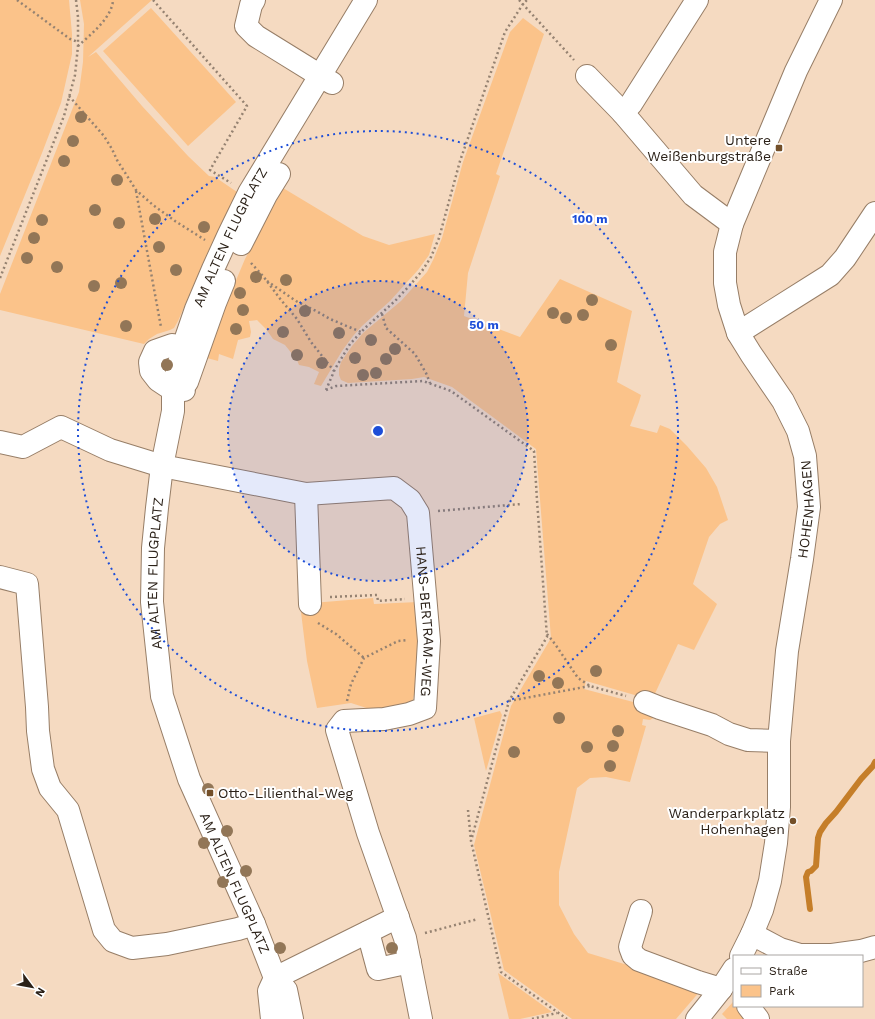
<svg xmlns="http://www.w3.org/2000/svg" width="875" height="1019" font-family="'Work Sans',sans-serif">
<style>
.green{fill:#fbc38a}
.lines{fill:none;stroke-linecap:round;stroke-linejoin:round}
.stream{stroke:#c57e29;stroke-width:6}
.minor-casing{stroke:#977e67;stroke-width:24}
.path{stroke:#958271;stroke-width:2.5;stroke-dasharray:2 3;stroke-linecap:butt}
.minor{stroke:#fff;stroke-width:22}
.tree{fill:#927657}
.ring{fill:none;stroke:#1d4ed8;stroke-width:2;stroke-dasharray:2 4}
.poi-dot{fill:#734f29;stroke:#fff;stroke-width:1.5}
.labels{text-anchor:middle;stroke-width:4;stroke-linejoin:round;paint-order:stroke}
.poi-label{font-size:14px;fill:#2b2118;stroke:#fff;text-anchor:end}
.street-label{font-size:14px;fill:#2b2118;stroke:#fff}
.centre{fill:#1d4ed8;stroke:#fff;stroke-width:2}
.ring-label{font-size:12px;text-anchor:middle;font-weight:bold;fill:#1d4ed8;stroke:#fff;stroke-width:4;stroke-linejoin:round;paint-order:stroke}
</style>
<rect width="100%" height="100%" fill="#f5dac1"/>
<path class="green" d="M 0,0 L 69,0 L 72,34 L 72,54 L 61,103 L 42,153 L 0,256 Z
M 80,0 L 152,0 L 88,57 L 96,52 L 142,106 L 188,156 L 209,176 L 215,177 L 237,192 L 206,256 L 178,321 L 174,328 L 170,330 L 157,334 L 149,339 L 144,344 L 0,310 L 0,294 L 79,92 L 83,62 L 84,24 Z
M 151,8 L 236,102 L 188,146 L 103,51 Z
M 523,18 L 544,34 L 496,174 L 500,176 L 468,273 L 464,316 L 520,337 L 560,279 L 632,311 L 617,382 L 641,395 L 639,402 L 630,426 L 657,433 L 660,425 L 670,429 L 687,446 L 706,468 L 717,487 L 728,520 L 720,524 L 709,537 L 693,584 L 717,604 L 694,650 L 678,644 L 652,700 L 586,681 L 584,689 L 637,703 L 655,717 L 650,720 L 643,719 L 642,725 L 646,726 L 630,782 L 606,777 L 590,778 L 577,788 L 559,872 L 559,905 L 574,934 L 588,953 L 657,974 L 701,990 L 676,1019 L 572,1019 L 504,970 L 474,845 L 511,706 L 551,638 L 536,449 L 452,387 L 424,377 L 412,379 L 348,383 L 341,380 L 339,375 L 339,369 L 341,362 L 352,346 L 363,333 L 401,301 L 427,272 L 434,258 L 442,238 L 463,162 L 510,32 Z
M 283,188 L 363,236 L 389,245 L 435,234 L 429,255 L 418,270 L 390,301 L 362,326 L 353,336 L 342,351 L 321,386 L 314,384 L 319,372 L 309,367 L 299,365 L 297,360 L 285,345 L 273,339 L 266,329 L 257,320 L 249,321 L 251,332 L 250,337 L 238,340 L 233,359 L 219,354 L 218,361 L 207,358 L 226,304 L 245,259 Z
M 373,598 L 374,604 L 418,602 L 421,636 L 417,683 L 412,703 L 379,712 L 351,703 L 317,708 L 307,661 L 300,604 Z
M 500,711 L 502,715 L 486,771 L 474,718 Z
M 498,973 L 552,1012 L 520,1019 L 509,1019 Z
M 733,1002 L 734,1006 L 737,1006 L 749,1019 L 727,1019 L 722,1014 Z"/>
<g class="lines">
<path class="stream" d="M 810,909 L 806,877 L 808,872 L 811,871 L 816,866 L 818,838 L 820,832 L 826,823 L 836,812 L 861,779 L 873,766 L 875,762"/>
<defs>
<g id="minor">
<path d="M 254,0 L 251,5 L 246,26 L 256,36 L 332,83"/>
<path d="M 587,76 L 623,113 L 693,195 L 732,224"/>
<path d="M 623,113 L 631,104 L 697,0"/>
<path d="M 241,244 L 266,195 L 279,174"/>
<path d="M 738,333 L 830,275 L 845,258 L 875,213"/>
<path d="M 187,382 L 215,303 L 224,281"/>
<path d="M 184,390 L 167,386 L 158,380 L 151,371 L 150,362 L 155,351 L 172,345 L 197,351"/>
<path id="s1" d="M 0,442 L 23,447 L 61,427 L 110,450 L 162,466 L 306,494 L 394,488 L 410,500 L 418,513 L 429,641 L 425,708 L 409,714 L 384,719 L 344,721 L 337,730 L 368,833 L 405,938 L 421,1019"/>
<path d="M 306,494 L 310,604"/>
<path d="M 0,577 L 27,584 L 37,707 L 38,731 L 43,769 L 50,788 L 68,810 L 104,930 L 113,941 L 132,948 L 167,944 L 238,929 L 254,924"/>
<path d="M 645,702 L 660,708 L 712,725 L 729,734 L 748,740 L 779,741"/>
<path d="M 641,911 L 630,947 L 633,955 L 639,960 L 698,982 L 721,989"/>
<path d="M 368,932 L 378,969 L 410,962"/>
<path d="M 752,934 L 780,949 L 800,955 L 832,955 L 861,951 L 875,947"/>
<path id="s2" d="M 741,956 L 752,934 L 762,910 L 770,881 L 776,843 L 779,807 L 779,741 L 787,651 L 802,559 L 809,507 L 805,456 L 798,431 L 783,401 L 751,354 L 738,333 L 729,305 L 725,283 L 725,252 L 732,224 L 765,145 L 796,71 L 831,0"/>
<path d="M 275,978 L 398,917"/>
<path d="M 748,1006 L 758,1019"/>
<path d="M 272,1019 L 269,991 L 275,978"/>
<path id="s3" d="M 292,1019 L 286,990 L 275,978 L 254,924 L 189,779 L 162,696 L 152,602 L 153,548 L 157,508 L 162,466 L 173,411 L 173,388 L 183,347 L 196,309 L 213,269 L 229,234 L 249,193 L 366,0"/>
<path d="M 697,1019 L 721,989 L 734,969"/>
</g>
</defs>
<use href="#minor" class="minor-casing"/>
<path class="path" d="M 17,0 L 70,39 L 78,42
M 153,0 L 247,106 L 210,170 L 231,183
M 519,0 L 574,60
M 78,46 C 91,34 112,18 113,0
M 69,96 L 104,136 L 112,149 L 117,160 L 136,190 L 153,205 L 175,221 L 205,240
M 136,191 L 161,327
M 251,263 L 263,276 L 281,300 L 297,319 L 311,342 L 334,371
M 0,278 L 64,116 L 75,75 L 78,46 L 78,17 L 76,0
M 267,281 L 296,301 L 318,312 L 330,319 L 361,332
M 382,314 L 386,328 L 415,354 L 426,373 L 430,383
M 326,390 L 336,386 L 423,381 L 451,391 L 534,451 L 537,500 L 547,637 L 509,701 L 471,841
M 326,390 L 335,369 L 350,344 L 365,328 L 395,301 L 410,285 L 422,271 L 431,257 L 439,238 L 460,161 L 505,32 L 523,4 L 527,0
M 438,511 L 522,504
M 330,597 L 377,595 L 378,601 L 405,599
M 318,623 L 336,634 L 364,658
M 547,634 L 555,644 L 578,678 L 590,686 L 626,696
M 347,701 L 351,684 L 364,658 L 398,641 L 408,640
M 509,701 L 590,686
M 468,810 L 471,841 L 501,972 L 567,1019
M 425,933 L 478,919
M 532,1019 L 557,1013"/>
<use href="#minor" class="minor"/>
</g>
<g class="tree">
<circle cx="81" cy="117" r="6"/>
<circle cx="73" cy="141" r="6"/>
<circle cx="64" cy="161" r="6"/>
<circle cx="117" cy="180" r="6"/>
<circle cx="95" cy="210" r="6"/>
<circle cx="155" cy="219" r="6"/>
<circle cx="42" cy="220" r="6"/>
<circle cx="119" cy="223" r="6"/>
<circle cx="204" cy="227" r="6"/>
<circle cx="34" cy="238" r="6"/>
<circle cx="159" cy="247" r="6"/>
<circle cx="27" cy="258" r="6"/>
<circle cx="57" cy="267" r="6"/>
<circle cx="176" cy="270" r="6"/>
<circle cx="256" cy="277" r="6"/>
<circle cx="286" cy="280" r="6"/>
<circle cx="121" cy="283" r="6"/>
<circle cx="94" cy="286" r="6"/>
<circle cx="240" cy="293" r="6"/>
<circle cx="592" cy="300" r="6"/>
<circle cx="243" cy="310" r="6"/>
<circle cx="305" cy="311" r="6"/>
<circle cx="553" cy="313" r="6"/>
<circle cx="583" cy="315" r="6"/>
<circle cx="566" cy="318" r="6"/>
<circle cx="126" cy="326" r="6"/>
<circle cx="236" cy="329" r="6"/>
<circle cx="283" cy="332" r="6"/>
<circle cx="339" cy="333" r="6"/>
<circle cx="371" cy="340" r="6"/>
<circle cx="611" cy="345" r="6"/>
<circle cx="395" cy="349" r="6"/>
<circle cx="297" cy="355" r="6"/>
<circle cx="355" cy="358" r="6"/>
<circle cx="386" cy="359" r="6"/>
<circle cx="322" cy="363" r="6"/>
<circle cx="167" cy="365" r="6"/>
<circle cx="376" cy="373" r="6"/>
<circle cx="363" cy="375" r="6"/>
<circle cx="596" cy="671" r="6"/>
<circle cx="539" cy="676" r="6"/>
<circle cx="558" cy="683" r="6"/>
<circle cx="559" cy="718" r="6"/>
<circle cx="618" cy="731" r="6"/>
<circle cx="613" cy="746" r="6"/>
<circle cx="587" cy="747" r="6"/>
<circle cx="514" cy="752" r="6"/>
<circle cx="610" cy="766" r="6"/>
<circle cx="208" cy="789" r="6"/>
<circle cx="227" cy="831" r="6"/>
<circle cx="204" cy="843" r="6"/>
<circle cx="246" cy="871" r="6"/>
<circle cx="223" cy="882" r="6"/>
<circle cx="280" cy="948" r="6"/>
<circle cx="392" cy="948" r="6"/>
</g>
<circle cx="378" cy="431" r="150" fill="#1d4ed8" fill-opacity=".12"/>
<g class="ring">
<circle cx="378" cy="431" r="150"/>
<circle cx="378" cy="431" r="300"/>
</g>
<g class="poi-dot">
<rect x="775" y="144" width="8" height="8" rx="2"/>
<rect x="206" y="789" width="8" height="8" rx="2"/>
<circle cx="793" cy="821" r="4"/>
</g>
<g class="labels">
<g class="poi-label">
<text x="771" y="145">Untere<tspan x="771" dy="16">Weißenburgstraße</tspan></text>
<text x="218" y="798" text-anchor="start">Otto-Lilienthal-Weg</text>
<text x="785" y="818">Wanderparkplatz<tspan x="785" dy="16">Hohenhagen</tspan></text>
</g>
<g class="street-label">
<text dy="5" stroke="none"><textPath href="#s3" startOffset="822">AM ALTEN FLUGPLATZ</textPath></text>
<text dy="5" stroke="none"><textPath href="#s2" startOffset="455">HOHENHAGEN</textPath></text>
<text dy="5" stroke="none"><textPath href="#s3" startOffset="473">AM ALTEN FLUGPLATZ</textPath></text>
<text dy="5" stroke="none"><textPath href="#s1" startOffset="554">HANS-BERTRAM-WEG</textPath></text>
<text transform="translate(235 883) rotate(66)" y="5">AM ALTEN FLUGPLATZ</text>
</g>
</g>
<circle cx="378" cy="431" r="6" class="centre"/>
<g class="ring-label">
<text x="590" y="223">100 m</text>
<text x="484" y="329">50 m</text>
</g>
<rect x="733" y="955" width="130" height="52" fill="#ffffff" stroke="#aaa6a3"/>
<rect x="741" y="968" width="20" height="6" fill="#ffffff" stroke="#aaa6a3"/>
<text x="769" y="975" font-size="12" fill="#2b2118">Straße</text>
<rect x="741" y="985" width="20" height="12" fill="#fbc38a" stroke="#aaa6a3"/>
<text x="769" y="995" font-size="12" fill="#2b2118">Park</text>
<g transform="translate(32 987) rotate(122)" stroke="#ffffff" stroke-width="3" paint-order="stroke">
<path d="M0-3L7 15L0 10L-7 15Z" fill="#2b2118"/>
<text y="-6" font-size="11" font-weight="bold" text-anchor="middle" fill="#2b2118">N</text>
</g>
</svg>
